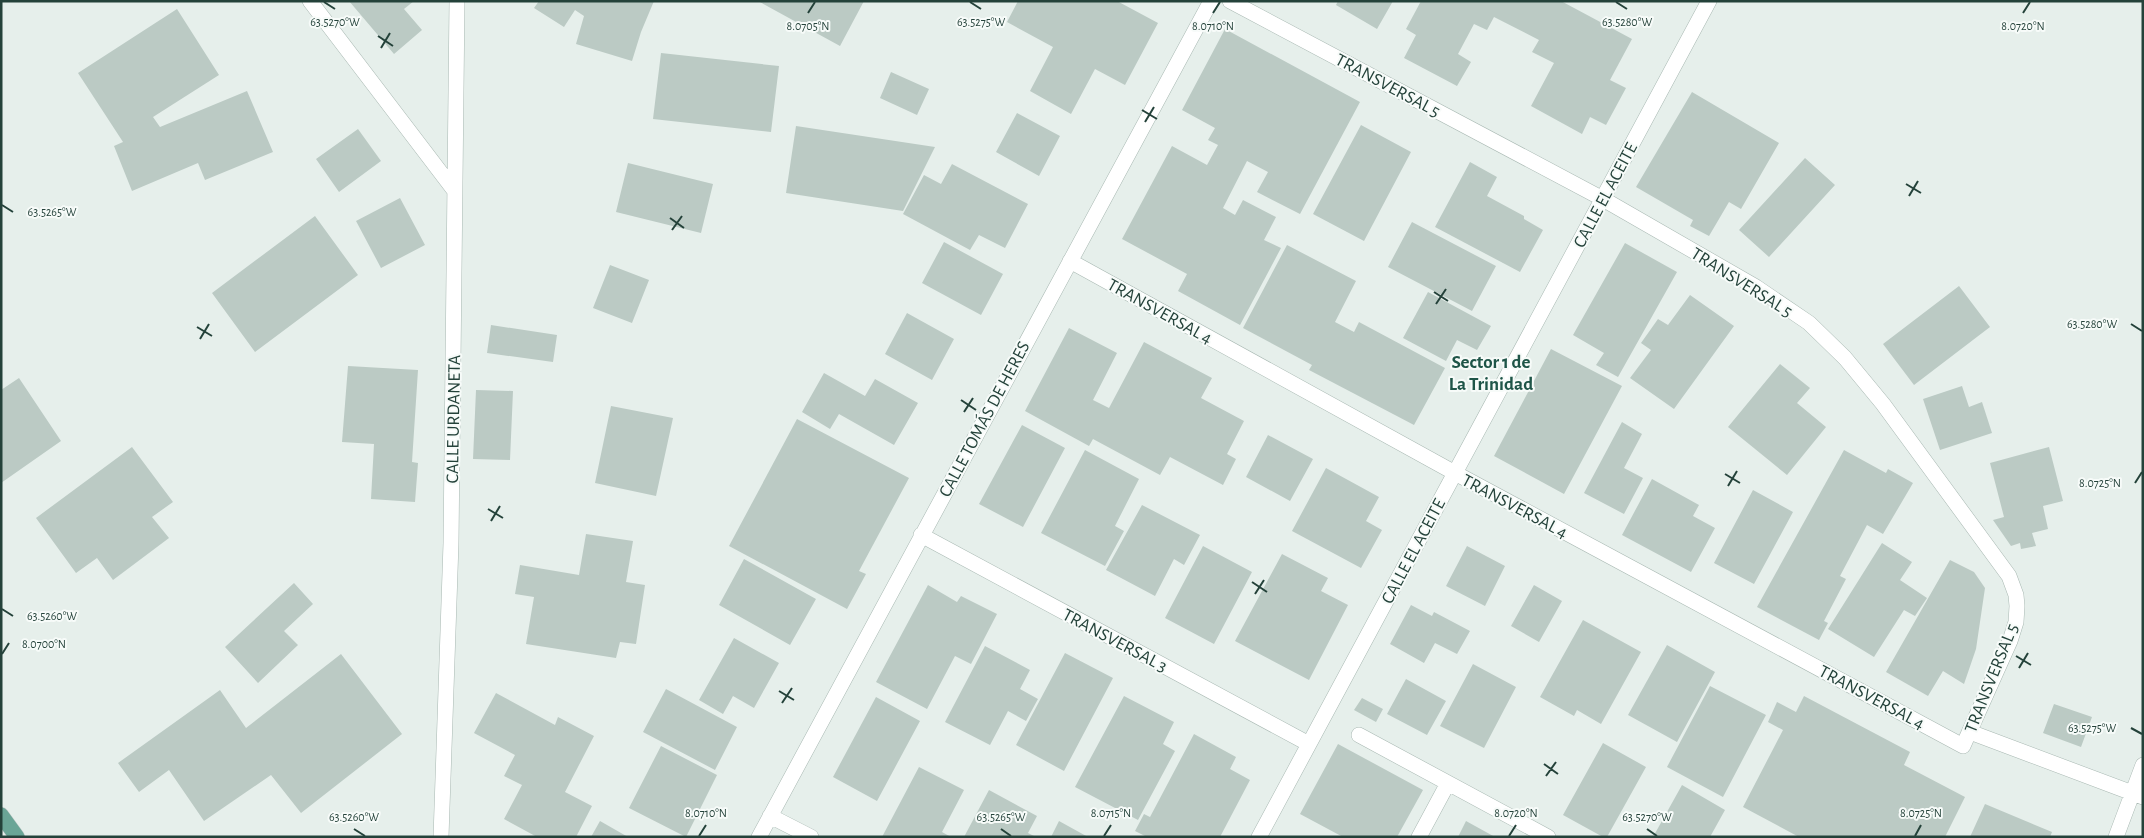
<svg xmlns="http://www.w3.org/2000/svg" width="2144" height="838" font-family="'Alegreya Sans',sans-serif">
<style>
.building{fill:#bbcac4}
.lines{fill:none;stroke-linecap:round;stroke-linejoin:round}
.street-casing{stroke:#a8b8b2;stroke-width:16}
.primary-casing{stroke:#c2cac8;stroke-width:16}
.street{stroke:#fff;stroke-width:15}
.primary{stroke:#6aa596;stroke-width:15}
.ticks{fill:none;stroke:#24423a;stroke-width:2}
.labels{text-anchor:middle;stroke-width:4;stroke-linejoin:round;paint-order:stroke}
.street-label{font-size:18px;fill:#24423a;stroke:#f7fbf9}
.neighbourhood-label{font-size:19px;font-weight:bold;fill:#1f5548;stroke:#f7fbf9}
.ticks-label{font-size:12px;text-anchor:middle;fill:#24423a;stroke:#f7fbf9;stroke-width:4;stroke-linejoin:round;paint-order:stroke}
</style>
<rect width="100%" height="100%" fill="#e6efeb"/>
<path class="building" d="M 349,1 L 414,1 L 404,9 L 422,30 L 394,54 Z
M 539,1 L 654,1 L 641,32 L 632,61 L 576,44 L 584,16 L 575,10 L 564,27 L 534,8 Z
M 758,1 L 864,1 L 840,46 Z
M 1018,1 L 1117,1 L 1158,23 L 1125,85 L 1095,69 L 1071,114 L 1030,91 L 1053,47 L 1007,22 Z
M 1338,1 L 1393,1 L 1377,29 L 1336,5 Z
M 1421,1 L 1561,1 L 1632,39 L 1610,80 L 1626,88 L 1606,125 L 1590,117 L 1582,134 L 1531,106 L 1554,63 L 1532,52 L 1539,40 L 1494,17 L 1487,30 L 1474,24 L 1458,54 L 1471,62 L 1457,86 L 1404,58 L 1416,35 L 1406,29 Z
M 177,9 L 219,75 L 153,117 L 160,127 L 247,91 L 273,152 L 205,180 L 198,163 L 132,191 L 114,146 L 123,142 L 78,73 Z
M 1225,29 L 1360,102 L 1300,214 L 1257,192 L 1268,172 L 1247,161 L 1223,208 L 1235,215 L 1243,200 L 1276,217 L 1264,240 L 1281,248 L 1240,325 L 1178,291 L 1187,274 L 1122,239 L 1172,146 L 1207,165 L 1218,145 L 1208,140 L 1215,128 L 1182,110 Z
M 661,53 L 779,66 L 771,132 L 653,119 Z
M 891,72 L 929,89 L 917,115 L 880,98 Z
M 1692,92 L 1779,143 L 1741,209 L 1729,202 L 1709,236 L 1690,226 L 1693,220 L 1636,187 Z
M 1017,113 L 1060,136 L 1039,176 L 996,152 Z
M 1361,125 L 1411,152 L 1364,241 L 1313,214 Z
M 796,126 L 935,147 L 903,211 L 786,193 Z
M 358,129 L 381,161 L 339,192 L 316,159 Z
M 1805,158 L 1835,185 L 1769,257 L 1739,230 Z
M 1470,162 L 1497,177 L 1487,196 L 1524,216 L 1524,219 L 1543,230 L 1520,272 L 1435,227 Z
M 628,163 L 713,184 L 701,233 L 616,212 Z
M 952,164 L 1028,204 L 1005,248 L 979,235 L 970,250 L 903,214 L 924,175 L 941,184 Z
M 400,198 L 425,245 L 381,268 L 356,221 Z
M 315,216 L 358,275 L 255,352 L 212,293 Z
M 1412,222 L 1496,266 L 1472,311 L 1388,267 Z
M 944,242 L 1003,274 L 981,315 L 922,283 Z
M 1625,243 L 1677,272 L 1618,377 L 1596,365 L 1604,353 L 1573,335 Z
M 1287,245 L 1356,281 L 1335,322 L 1354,332 L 1359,322 L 1445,368 L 1414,425 L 1309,370 L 1312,365 L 1243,328 Z
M 610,265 L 649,280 L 632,323 L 593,308 Z
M 1959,286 L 1990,327 L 1914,385 L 1883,344 Z
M 1428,292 L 1491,326 L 1477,350 L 1457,340 L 1446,361 L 1403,338 Z
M 1690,295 L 1734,326 L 1674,409 L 1630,378 L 1651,350 L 1641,343 L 1658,319 L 1668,325 Z
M 907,313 L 954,339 L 932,380 L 885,354 Z
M 491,325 L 557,335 L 553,362 L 487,353 Z
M 1069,328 L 1117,353 L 1093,400 L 1109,408 L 1144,342 L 1212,378 L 1201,398 L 1244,421 L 1227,454 L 1236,459 L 1223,485 L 1170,457 L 1160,475 L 1093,439 L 1089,446 L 1025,411 Z
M 1551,349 L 1622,386 L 1564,494 L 1494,456 Z
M 1780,364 L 1810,388 L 1797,403 L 1826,427 L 1787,475 L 1728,427 Z
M 348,366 L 418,370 L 412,462 L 418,463 L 415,502 L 371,499 L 374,444 L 342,442 Z
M 824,373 L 865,396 L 875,379 L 918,403 L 894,445 L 839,414 L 830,429 L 802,412 Z
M 19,378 L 61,441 L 1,483 L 1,390 Z
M 1962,386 L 1969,407 L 1982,402 L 1992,433 L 1940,450 L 1923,399 Z
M 476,390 L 513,391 L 510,460 L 473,459 Z
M 611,406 L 673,418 L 656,496 L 595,483 Z
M 797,419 L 909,478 L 859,571 L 866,574 L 847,609 L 729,546 Z
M 1622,422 L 1642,434 L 1624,468 L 1643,478 L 1624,514 L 1584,493 Z
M 1022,425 L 1065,448 L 1023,527 L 979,504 Z
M 1268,435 L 1313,459 L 1290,501 L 1246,477 Z
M 132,447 L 173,502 L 152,517 L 169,538 L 113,580 L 97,558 L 76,573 L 36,518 Z
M 2049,447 L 2063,501 L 2043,506 L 2048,529 L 2032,533 L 2036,546 L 2021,549 L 2020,543 L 2011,546 L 1993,520 L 2004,517 L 1990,463 Z
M 1085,450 L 1139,479 L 1115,526 L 1124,531 L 1105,566 L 1041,533 Z
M 1844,450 L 1886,473 L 1888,469 L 1913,483 L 1883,534 L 1867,525 L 1840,576 L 1846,579 L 1824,621 L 1828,623 L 1819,640 L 1757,607 Z
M 1326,468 L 1379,497 L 1366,521 L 1382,530 L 1361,568 L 1292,531 Z
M 1652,479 L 1699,505 L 1693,516 L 1715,528 L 1691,572 L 1622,535 Z
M 1753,490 L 1793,512 L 1754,584 L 1714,563 Z
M 1142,505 L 1200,535 L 1184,565 L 1174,559 L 1155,596 L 1106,570 Z
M 586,534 L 633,541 L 626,582 L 645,585 L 636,644 L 620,642 L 616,658 L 526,644 L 534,597 L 515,594 L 520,565 L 579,575 Z
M 1882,543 L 1912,562 L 1900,580 L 1927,598 L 1915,616 L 1904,610 L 1874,657 L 1828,629 Z
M 1203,546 L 1252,572 L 1214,644 L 1165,618 Z
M 1467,546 L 1505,566 L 1485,606 L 1446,586 Z
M 1282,554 L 1328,578 L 1321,591 L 1348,605 L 1309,680 L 1235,641 Z
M 744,559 L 816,599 L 790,645 L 719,605 Z
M 1950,560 L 1974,572 L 1985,588 L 1976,649 L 1964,684 L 1943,671 L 1928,696 L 1886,672 Z
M 294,583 L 313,604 L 284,631 L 298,645 L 258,683 L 225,647 Z
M 928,585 L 957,602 L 961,596 L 997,614 L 971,664 L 955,656 L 927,709 L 876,682 Z
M 1534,585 L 1562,601 L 1539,642 L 1511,626 Z
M 1411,605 L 1432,616 L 1434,612 L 1470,631 L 1457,654 L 1435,643 L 1424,663 L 1390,644 Z
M 1583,620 L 1641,652 L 1601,724 L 1577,710 L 1574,716 L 1540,697 Z
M 734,638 L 779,663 L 754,708 L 733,696 L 723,714 L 699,700 Z
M 1667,645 L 1715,672 L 1677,742 L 1628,715 Z
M 985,646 L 1030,670 L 1020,689 L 1038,699 L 1026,721 L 1008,711 L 990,745 L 945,722 Z
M 1065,653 L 1113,678 L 1064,771 L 1016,745 Z
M 341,654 L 402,734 L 301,813 L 271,775 L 204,821 L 169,770 L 139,792 L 118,763 L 220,690 L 246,728 Z
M 1473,664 L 1516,687 L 1484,748 L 1440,726 Z
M 1406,679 L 1446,701 L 1427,735 L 1387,714 Z
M 1710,686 L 1766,715 L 1723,797 L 1667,767 Z
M 666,689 L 737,727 L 715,770 L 643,732 Z
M 496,693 L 555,725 L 558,717 L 594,736 L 565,792 L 592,806 L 576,837 L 537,837 L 504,819 L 522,785 L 504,776 L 515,755 L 474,733 Z
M 1124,696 L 1174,722 L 1163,744 L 1175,751 L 1138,820 L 1075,787 Z
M 1804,696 L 1910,752 L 1904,765 L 1965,797 L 1945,837 L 1799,837 L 1743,807 L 1783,730 L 1768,722 L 1777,702 L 1796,712 Z
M 876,697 L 920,721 L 877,801 L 833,777 Z
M 1362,698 L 1383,709 L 1376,722 L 1354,710 Z
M 2054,704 L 2092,717 L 2081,747 L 2043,733 Z
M 1194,734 L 1236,757 L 1230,769 L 1250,780 L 1220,837 L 1147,837 L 1135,831 L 1144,814 L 1150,817 Z
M 1603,743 L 1646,767 L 1607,837 L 1603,837 L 1563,815 Z
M 1338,744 L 1423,790 L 1397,837 L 1343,837 L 1300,814 Z
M 661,746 L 717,775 L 686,837 L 629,808 Z
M 919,767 L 964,790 L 942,832 L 951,837 L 882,837 Z
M 1682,785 L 1725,810 L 1710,837 L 1653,837 Z
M 989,790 L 1037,816 L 1028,833 L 1036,837 L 964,837 Z
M 1985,804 L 2052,832 L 2050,837 L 1970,837 Z
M 600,821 L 628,837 L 591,837 Z
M 1059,821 L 1088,837 L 1051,837 Z
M 1466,821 L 1495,837 L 1458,837 Z"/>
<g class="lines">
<defs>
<path id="street" d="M 310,1 L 454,190
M 1070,261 L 1455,473 L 1963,746 L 2010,641 L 2016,622 L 2017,606 L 2016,595 L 2009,576 L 1883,404 L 1845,358 L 1809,323 L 1756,287 L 1603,199 L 1230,1
M 921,535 L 1309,744
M 1970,732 L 2143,797
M 1359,735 L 1548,837
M 770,816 L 811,837
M 441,837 L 451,543 L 457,1
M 759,837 L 1211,1
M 1259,837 L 1709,1
M 1419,837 L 1448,783
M 2116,837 L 2143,765"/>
<path id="primary" d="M 1,815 L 17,837"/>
</defs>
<use href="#street" class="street-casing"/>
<use href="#primary" class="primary-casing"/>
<use href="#street" class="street"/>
<use href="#primary" class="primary"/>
</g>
<path class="ticks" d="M 324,2 L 335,9M 970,2 L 981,9M 1616,2 L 1627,9M 808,13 L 815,2M 1213,13 L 1220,2M 2023,13 L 2030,2M 378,36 L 393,46M 381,48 L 390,33M 1142,110 L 1157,119M 1145,122 L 1154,107M 1906,184 L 1921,193M 1909,196 L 1918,181M 2,205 L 13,212M 670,218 L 684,228M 672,230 L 682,216M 1434,292 L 1448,301M 1436,304 L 1446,289M 2131,324 L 2142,331M 197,327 L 212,336M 200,339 L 209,324M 961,400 L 976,410M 964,412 L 973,398M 1725,474 L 1740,483M 2135,483 L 2142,472M 1728,486 L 1737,471M 488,509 L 503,518M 491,521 L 500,506M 1252,582 L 1267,592M 1255,594 L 1264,580M 2,609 L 13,616M 2,654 L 9,643M 2016,656 L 2031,665M 2019,668 L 2028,653M 779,691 L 794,700M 782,703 L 792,688M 2131,728 L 2142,734M 1544,764 L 1558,774M 1546,776 L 1556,762M 354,829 L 365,836M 1001,829 L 1011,836M 1647,829 L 1657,836M 699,836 L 706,825M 1104,836 L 1111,825M 1509,836 L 1516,825M 1915,836 L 1921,825"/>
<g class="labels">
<g class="street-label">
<text transform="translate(1388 85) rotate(28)" y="6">TRANSVERSAL 5</text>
<text transform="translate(1605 195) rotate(-62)" y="6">CALLE EL ACEITE</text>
<text transform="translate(1742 282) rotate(32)" y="6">TRANSVERSAL 5</text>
<text transform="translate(1160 311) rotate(29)" y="6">TRANSVERSAL 4</text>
<text transform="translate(453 419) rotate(-89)" y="6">CALLE URDANETA</text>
<text transform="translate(984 419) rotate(-62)" y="6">CALLE TOMÁS DE HERES</text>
<text transform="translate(1515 506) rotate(28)" y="6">TRANSVERSAL 4</text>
<text transform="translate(1413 551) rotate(-62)" y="6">CALLE EL ACEITE</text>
<text transform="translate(1115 640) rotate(28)" y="6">TRANSVERSAL 3</text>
<text transform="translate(1991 678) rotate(-68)" y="6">TRANSVERSAL 5</text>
<text transform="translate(1872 697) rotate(28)" y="6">TRANSVERSAL 4</text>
</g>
<g class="neighbourhood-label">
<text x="1491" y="368">Sector 1 de<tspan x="1491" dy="22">La Trinidad</tspan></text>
</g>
</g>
<g class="ticks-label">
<text x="1627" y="26">63.5280°W</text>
<text x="335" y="26">63.5270°W</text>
<text x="981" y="26">63.5275°W</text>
<text x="808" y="30">8.0705°N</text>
<text x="1213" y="30">8.0710°N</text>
<text x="2023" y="30">8.0720°N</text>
<text x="52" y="216">63.5265°W</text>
<text x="2092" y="328">63.5280°W</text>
<text x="2100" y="487">8.0725°N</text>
<text x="52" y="620">63.5260°W</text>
<text x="44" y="648">8.0700°N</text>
<text x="2092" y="732">63.5275°W</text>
<text x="706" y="817">8.0710°N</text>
<text x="1111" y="817">8.0715°N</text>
<text x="1516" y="817">8.0720°N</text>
<text x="1921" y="817">8.0725°N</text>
<text x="354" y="821">63.5260°W</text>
<text x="1001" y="821">63.5265°W</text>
<text x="1647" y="821">63.5270°W</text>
</g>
<rect width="2144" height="838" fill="none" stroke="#24423a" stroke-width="5"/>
</svg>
